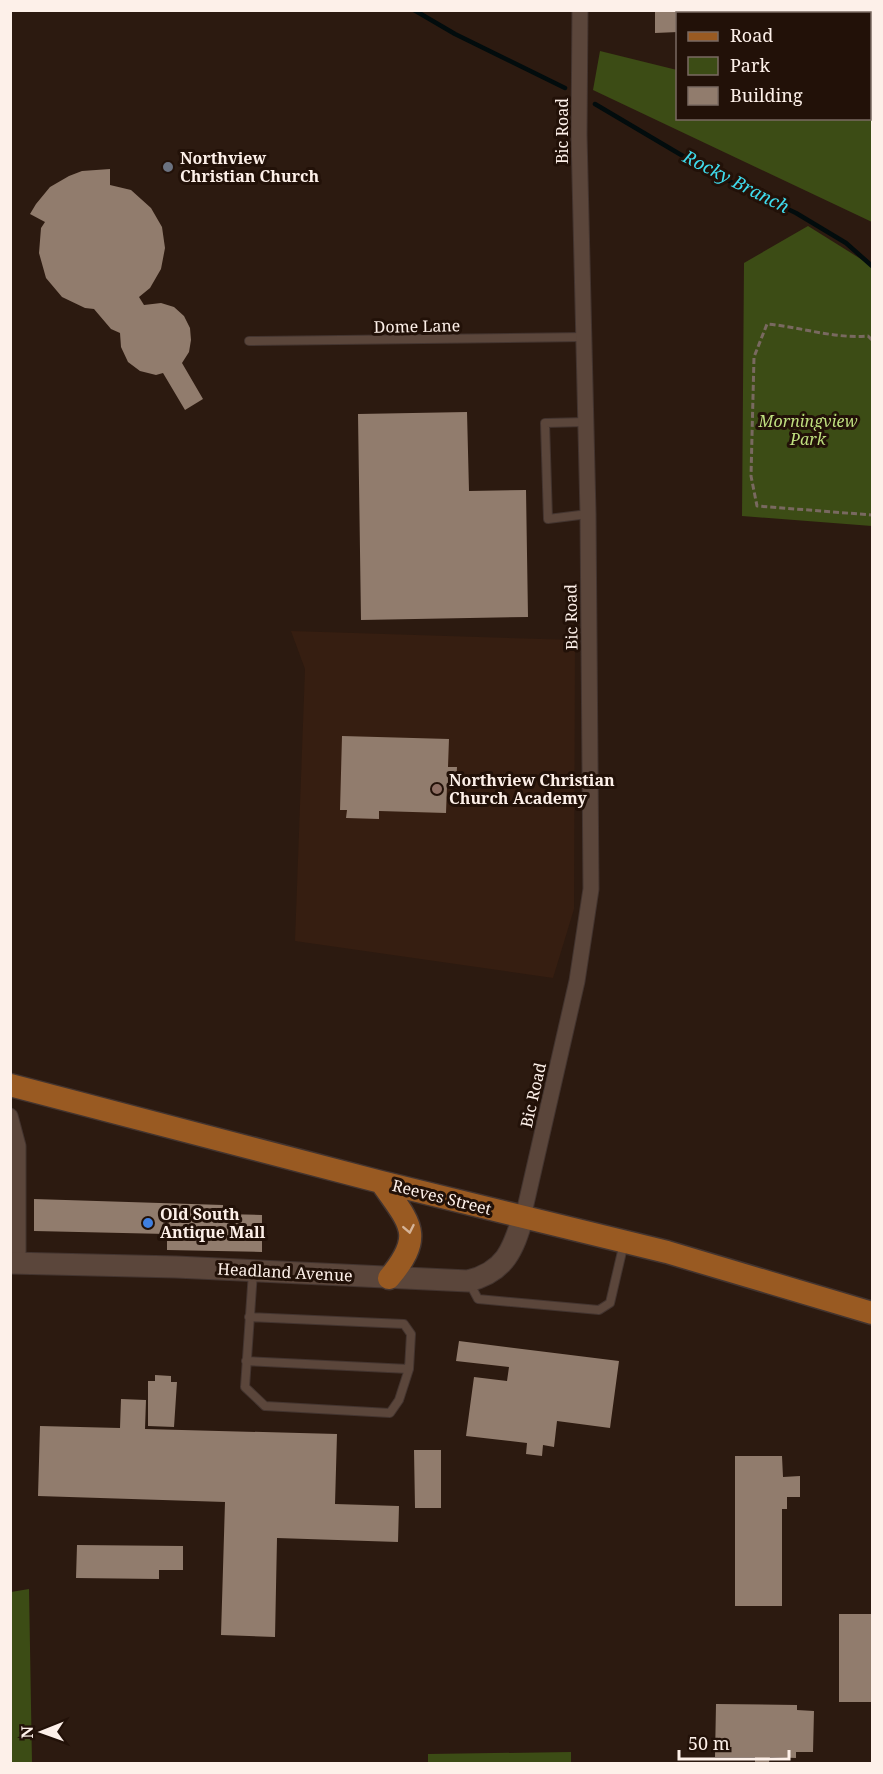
<svg xmlns="http://www.w3.org/2000/svg" width="883" height="1774" font-family="'Noto Serif',serif">
<style>
.built{fill:#361e11}
.green{fill:#3c4c15}
.lines{fill:none;stroke-linecap:round;stroke-linejoin:round}
.stream{stroke:#020c0d;stroke-width:4.5}
.building{fill:#917c6d}
.service-casing{stroke:#43342f;stroke-width:10}
.minor-casing{stroke:#43342f;stroke-width:17}
.secondary-casing{stroke:#43342f;stroke-width:23}
.primary-casing{stroke:#43342f;stroke-width:25}
.path{stroke:#796960;stroke-width:3;stroke-dasharray:6 3;stroke-linecap:butt}
.service{stroke:#5b463b;stroke-width:8}
.minor{stroke:#5b463b;stroke-width:15}
.secondary{stroke:#5b463b;stroke-width:21}
.primary{stroke:#995a22;stroke-width:22}
.oneway{stroke:#d5b499}
.worship-dot{fill:#6b7280;stroke:#221108;stroke-width:2}
.education-dot{fill:#8d6e63;stroke:#221108;stroke-width:2}
.shop-dot{fill:#3f7fe0;stroke:#221108;stroke-width:2}
.labels{text-anchor:middle;stroke-width:6;stroke-linejoin:round;paint-order:stroke}
.street-label{font-size:16px;fill:#fdf0e9;stroke:#221108}
.poi-label{font-size:16px;font-weight:bold;fill:#fdf0e9;stroke:#221108;text-anchor:start}
.park-label{font-size:16px;font-style:italic;fill:#bfdf7f;stroke:#221108}
.water-label{font-size:18px;font-style:italic;fill:#3fdbed;stroke:#221108}
</style>
<rect width="100%" height="100%" fill="#2c1a10"/>
<path class="built" d="M 291,631 L 575,640 L 574,909 L 553,978 L 295,941 L 305,669 Z"/>
<path class="green" d="M 600,51 L 677,70 L 678,118 L 872,118 L 872,222 L 593,90 Z
M 808,226 L 872,266 L 872,526 L 742,516 L 744,263 Z
M 29,1589 L 32,1763 L 11,1763 L 11,1592 Z
M 571,1752 L 571,1763 L 428,1763 L 428,1754 Z"/>
<g class="lines">
<path class="stream" d="M 414,10 L 455,34 L 565,88
M 595,104 L 710,172 L 796,213 L 846,243 L 872,266"/>
</g>
<path class="building" d="M 655,10 L 721,10 L 721,14 L 678,14 L 678,32 L 655,33 Z
M 110,169 L 110,185 L 131,190 L 151,208 L 162,227 L 165,248 L 161,269 L 150,288 L 139,297 L 144,305 L 161,303 L 174,307 L 184,316 L 190,328 L 191,340 L 189,352 L 182,363 L 203,399 L 185,410 L 163,373 L 156,375 L 140,371 L 128,362 L 121,347 L 120,333 L 111,329 L 94,309 L 85,308 L 62,297 L 46,278 L 39,253 L 41,228 L 45,222 L 30,214 L 36,204 L 50,187 L 69,176 L 82,171 Z
M 467,412 L 469,491 L 526,490 L 528,617 L 361,620 L 358,414 Z
M 342,736 L 449,739 L 448,767 L 457,767 L 456,786 L 447,786 L 446,813 L 379,811 L 379,819 L 346,818 L 347,810 L 340,810 Z
M 34,1199 L 223,1205 L 223,1214 L 262,1215 L 262,1252 L 167,1250 L 167,1234 L 34,1231 Z
M 459,1341 L 619,1361 L 610,1428 L 557,1421 L 554,1447 L 543,1445 L 542,1456 L 526,1454 L 527,1443 L 466,1436 L 474,1377 L 507,1381 L 509,1367 L 456,1361 Z
M 155,1375 L 171,1376 L 171,1382 L 177,1382 L 174,1427 L 148,1426 L 148,1381 L 155,1381 Z
M 121,1399 L 146,1400 L 145,1429 L 337,1434 L 335,1504 L 399,1506 L 398,1542 L 277,1538 L 275,1637 L 221,1635 L 225,1502 L 38,1496 L 40,1426 L 120,1428 Z
M 414,1450 L 441,1450 L 441,1508 L 415,1508 Z
M 735,1456 L 782,1456 L 783,1477 L 800,1476 L 800,1497 L 787,1497 L 787,1509 L 782,1509 L 782,1606 L 735,1606 Z
M 77,1545 L 183,1546 L 183,1570 L 159,1570 L 159,1579 L 76,1578 Z
M 839,1614 L 872,1614 L 872,1702 L 839,1702 Z
M 716,1704 L 797,1705 L 797,1710 L 814,1711 L 813,1752 L 796,1752 L 796,1758 L 770,1757 L 769,1762 L 755,1762 L 755,1757 L 715,1757 Z"/>
<g class="lines">
<defs>
<path id="service" d="M 249,341 L 585,337
M 586,422 L 545,423 L 548,519 L 588,514
M 469,1282 L 478,1299 L 599,1310 L 610,1303 L 624,1243
M 249,1317 L 404,1324 L 411,1334 L 409,1369
M 246,1361 L 409,1369 L 399,1400 L 390,1413 L 265,1406 L 245,1387 L 253,1272"/>
<path id="minor" d="M 10,1116 L 18,1146 L 18,1263
M 523,1217 L 577,981 L 591,889 L 588,514 L 579,135 L 580,10"/>
<path id="secondary" d="M 10,1263 L 176,1267 L 468,1281 C 505,1272 513,1250 523,1217"/>
<path id="primary" d="M 10,1085 L 381,1182 L 667,1252 L 872,1313
M 381,1182 C 409,1223 426,1234 389,1278"/>
</defs>
<use href="#service" class="service-casing"/>
<use href="#minor" class="minor-casing"/>
<use href="#secondary" class="secondary-casing"/>
<use href="#primary" class="primary-casing"/>
<path class="path" d="M 872,340 L 868,336 C 834,339 801,327 767,324 L 754,357 L 751,476 L 757,506 L 872,515"/>
<use href="#service" class="service"/>
<use href="#minor" class="minor"/>
<use href="#secondary" class="secondary"/>
<use href="#primary" class="primary"/>
</g>
<defs><path id="oneway-chevron" d="M-2-3.5L2.5 0L-2 3.5" fill="none" stroke-width="1.6" stroke-linecap="round" stroke-linejoin="round" transform="scale(1.5)"/></defs>
<use class="oneway" href="#oneway-chevron" transform="translate(409 1229) rotate(79)"/>
<circle class="worship-dot" cx="168" cy="167" r="6"/>
<circle class="education-dot" cx="437" cy="789" r="6"/>
<circle class="shop-dot" cx="148" cy="1223" r="6"/>
<g class="labels">
<g class="street-label">
<text transform="translate(562 131) rotate(-90)" y="6">Bic Road</text>
<text transform="translate(417 326) rotate(-1)" y="6">Dome Lane</text>
<text transform="translate(571 617) rotate(-91)" y="6">Bic Road</text>
<text transform="translate(533 1095) rotate(-77)" y="6">Bic Road</text>
<text transform="translate(442 1197) rotate(14)" y="6">Reeves Street</text>
<text transform="translate(285 1272) rotate(3)" y="6">Headland Avenue</text>
</g>
<g class="poi-label">
<text x="180" y="164">Northview<tspan x="180" dy="18">Christian Church</tspan></text>
<text x="449" y="786">Northview Christian<tspan x="449" dy="18">Church Academy</tspan></text>
<text x="160" y="1220">Old South<tspan x="160" dy="18">Antique Mall</tspan></text>
</g>
<g class="park-label">
<text x="808" y="427">Morningview<tspan x="808" dy="18">Park</tspan></text>
</g>
<g class="water-label">
<text transform="translate(736 182) rotate(27)" y="6">Rocky Branch</text>
</g>
</g>
<rect width="883" height="1774" fill="none" stroke="#fdf0e9" stroke-width="24"/>
<rect x="676" y="12" width="195" height="108" fill="#221108" stroke="#7a6a62" stroke-width="1.5"/>
<rect x="688" y="32" width="30" height="9" fill="#995a22" stroke="#7a6a62" stroke-width="1.5"/>
<text x="730" y="42" font-size="18" fill="#fdf0e9">Road</text>
<rect x="688" y="57" width="30" height="18" fill="#3c4c15" stroke="#7a6a62" stroke-width="1.5"/>
<text x="730" y="72" font-size="18" fill="#fdf0e9">Park</text>
<rect x="688" y="87" width="30" height="18" fill="#917c6d" stroke="#7a6a62" stroke-width="1.5"/>
<text x="730" y="102" font-size="18" fill="#fdf0e9">Building</text>
<g transform="translate(42 1732) rotate(269)" stroke="#221108" stroke-width="4.5" paint-order="stroke">
<path d="M0-4.5L10 22L0 15L-10 22Z" fill="#fdf0e9"/>
<text y="-9" font-size="16" font-weight="bold" text-anchor="middle" fill="#fdf0e9">N</text>
</g>
<path d="M679 1750v9h110v-9" fill="none" stroke="#fdf0e9" stroke-width="3"/>
<text x="688" y="1750" font-size="18" fill="#fdf0e9" stroke="#221108" stroke-width="4.5" paint-order="stroke">50 m</text>
</svg>
